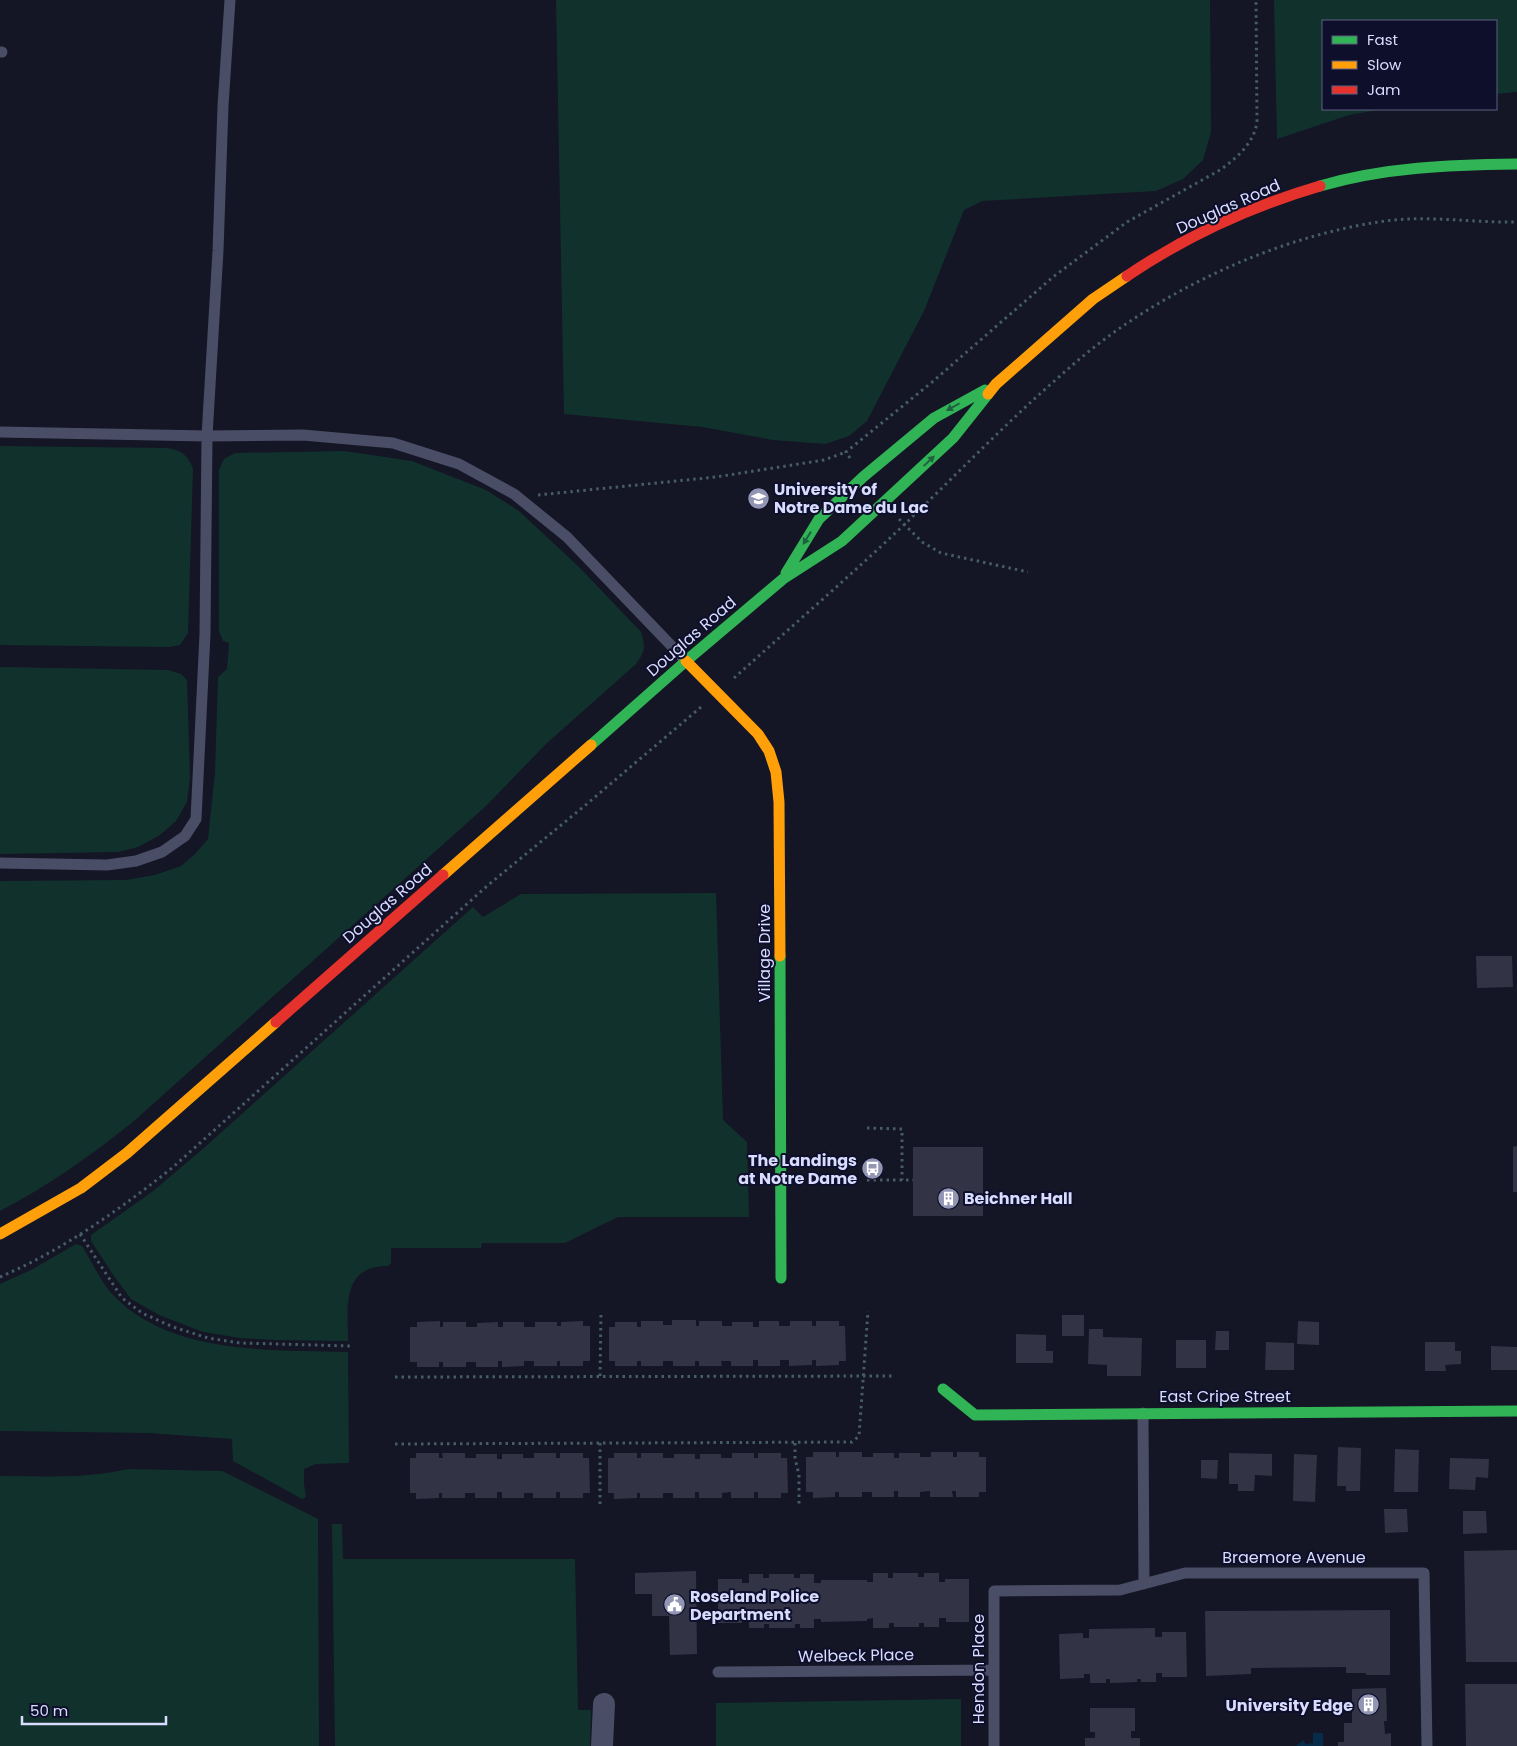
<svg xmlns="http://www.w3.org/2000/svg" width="1517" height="1746" font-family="Poppins,sans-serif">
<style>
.green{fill:#11322c}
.water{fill:#072c49}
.building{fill:#323446}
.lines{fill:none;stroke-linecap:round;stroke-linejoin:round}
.path{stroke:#465c67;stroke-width:3;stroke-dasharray:2.5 4;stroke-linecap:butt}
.lane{stroke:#494d66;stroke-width:11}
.street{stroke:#494d66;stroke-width:22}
.fast{stroke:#30b455;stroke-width:11}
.slow{stroke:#ff9f0a;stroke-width:11}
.jam{stroke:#e5322d;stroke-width:11}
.oneway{fill:#1f6240}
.labels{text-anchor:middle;stroke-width:4;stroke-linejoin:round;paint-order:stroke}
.street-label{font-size:16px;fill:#d8dcff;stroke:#0e0f2b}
.poi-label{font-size:16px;font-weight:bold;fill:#d8dcff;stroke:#0e0f2b;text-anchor:start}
</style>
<rect width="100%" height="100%" fill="#141525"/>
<path class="green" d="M 556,0 L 1210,0 L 1211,132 L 1203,160 L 1183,179 L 1156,191 L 982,201 L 964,210 L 924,311 L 867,421 L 849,436 L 825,444 L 773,440 L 702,427 L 564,414 Z
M 1274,0 L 1517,0 L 1517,92 L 1496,94 L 1496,21 L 1323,21 L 1323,109 L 1384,109 L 1349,115 L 1277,139 Z
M 0,446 L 166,448 C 181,450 187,454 193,468 L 188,633 L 180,645 L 169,647 L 0,645 Z
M 344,451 L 412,461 L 486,490 L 519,511 L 580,568 L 641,632 C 646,648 645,651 636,664 L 546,744 L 486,806 L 134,1121 C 92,1155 48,1186 0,1211 L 0,881 L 126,880 L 155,875 L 181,866 L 195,854 L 208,839 L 215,773 L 218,677 L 227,669 L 229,643 L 223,641 L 219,631 L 219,470 L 224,459 L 235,453 Z
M 0,667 L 168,670 L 181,674 L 187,680 L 190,777 L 187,802 L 176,821 L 160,835 L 138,847 L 118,852 L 0,854 Z
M 716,893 L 723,1120 L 747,1142 L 749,1217 L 618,1217 L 565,1243 L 482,1243 L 481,1248 L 391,1248 L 391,1263 L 388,1266 C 341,1266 348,1307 348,1341 L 275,1340 L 240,1338 L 203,1332 L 159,1315 L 131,1299 L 114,1276 L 91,1241 L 91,1235 L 152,1192 L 205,1147 L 473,907 L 483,917 L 521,894 Z
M 76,1244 L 82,1246 C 91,1260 102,1284 113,1295 C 170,1355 272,1350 348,1352 L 349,1463 L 316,1464 L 304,1469 L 304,1484 L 306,1497 L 302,1499 L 233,1461 L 232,1439 L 149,1433 L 0,1431 L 0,1284 L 33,1269 Z
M 128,1469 L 222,1471 L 318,1519 L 319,1746 L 0,1746 L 0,1476 C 43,1476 86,1479 128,1469 Z
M 332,1524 L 342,1524 L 343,1559 L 575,1559 L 578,1710 L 591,1710 L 590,1746 L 335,1746 Z
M 961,1699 L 961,1746 L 716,1746 L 716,1703 Z"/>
<path class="water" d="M 1313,1733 L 1323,1733 L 1323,1746 L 1296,1746 L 1303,1740 L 1306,1744 L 1313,1743 Z"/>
<path class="building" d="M 1476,956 L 1512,956 L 1513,987 L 1477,988 Z
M 1517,1146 L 1517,1192 L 1513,1192 L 1513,1147 Z
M 913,1147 L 983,1147 L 983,1216 L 913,1216 Z
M 1062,1315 L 1084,1315 L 1084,1336 L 1062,1336 Z
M 672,1320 L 696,1320 L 696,1326 L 699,1326 L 699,1321 L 722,1321 L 722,1326 L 732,1326 L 732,1322 L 753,1322 L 753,1327 L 759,1327 L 759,1321 L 779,1321 L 779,1326 L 790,1326 L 790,1321 L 812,1321 L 812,1326 L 816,1326 L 816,1321 L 839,1321 L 839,1326 L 845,1326 L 846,1361 L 839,1361 L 839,1365 L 816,1366 L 816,1360 L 812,1360 L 812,1365 L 789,1366 L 789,1360 L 780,1360 L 780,1366 L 758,1366 L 758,1360 L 753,1360 L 753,1366 L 731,1366 L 731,1361 L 721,1361 L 722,1366 L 699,1366 L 699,1361 L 695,1361 L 695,1366 L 673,1366 L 673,1361 L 663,1361 L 663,1366 L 641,1366 L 641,1361 L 637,1361 L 637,1366 L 615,1366 L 615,1361 L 609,1361 L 609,1327 L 615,1327 L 615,1322 L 637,1322 L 637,1327 L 641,1327 L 641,1321 L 663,1321 L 663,1325 L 672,1325 Z
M 440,1321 L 440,1327 L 443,1327 L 443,1322 L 466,1322 L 466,1327 L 477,1327 L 477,1323 L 498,1322 L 498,1327 L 503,1327 L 503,1322 L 524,1322 L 524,1327 L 535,1327 L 535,1322 L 557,1322 L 557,1326 L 561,1326 L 561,1322 L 583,1321 L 583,1326 L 590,1326 L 590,1361 L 583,1361 L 583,1366 L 560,1366 L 560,1361 L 557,1361 L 557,1366 L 534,1366 L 534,1361 L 524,1361 L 524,1366 L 502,1367 L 502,1361 L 498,1361 L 498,1367 L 476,1367 L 476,1362 L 466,1362 L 466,1367 L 443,1367 L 443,1362 L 439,1362 L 439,1367 L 417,1367 L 417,1362 L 410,1362 L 410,1327 L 417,1327 L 417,1322 Z
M 1298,1321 L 1319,1322 L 1319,1345 L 1297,1344 Z
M 1089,1329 L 1103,1329 L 1103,1337 L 1142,1338 L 1141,1376 L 1107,1376 L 1107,1365 L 1088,1364 Z
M 1216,1331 L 1229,1331 L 1229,1350 L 1215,1350 Z
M 1016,1334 L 1046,1335 L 1046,1351 L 1053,1351 L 1053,1363 L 1016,1363 Z
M 1176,1340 L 1206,1340 L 1206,1368 L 1176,1368 Z
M 1266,1342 L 1294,1343 L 1294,1370 L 1265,1370 Z
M 1425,1342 L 1455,1342 L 1455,1351 L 1461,1351 L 1461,1364 L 1445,1365 L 1446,1371 L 1425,1371 Z
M 1491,1346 L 1517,1347 L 1517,1370 L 1491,1370 Z
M 1338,1447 L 1361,1448 L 1360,1491 L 1346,1491 L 1346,1486 L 1337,1486 Z
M 1395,1449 L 1419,1450 L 1418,1492 L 1394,1492 Z
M 813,1452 L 836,1452 L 836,1457 L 839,1457 L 839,1452 L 862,1452 L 862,1457 L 873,1457 L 873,1453 L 894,1453 L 894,1458 L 899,1458 L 899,1453 L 920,1453 L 920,1457 L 931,1457 L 931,1452 L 953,1452 L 953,1457 L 957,1457 L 957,1452 L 979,1452 L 979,1457 L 986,1457 L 986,1492 L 979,1492 L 979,1497 L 956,1497 L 956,1491 L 952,1491 L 953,1497 L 930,1497 L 930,1491 L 920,1492 L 920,1497 L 898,1497 L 898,1491 L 894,1491 L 894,1497 L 872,1497 L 872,1492 L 862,1492 L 862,1497 L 839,1497 L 839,1492 L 835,1492 L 835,1497 L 813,1498 L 813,1492 L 806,1492 L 806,1457 L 813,1457 Z
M 416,1453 L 439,1453 L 439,1458 L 443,1458 L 442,1453 L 465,1453 L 465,1458 L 476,1458 L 476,1454 L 497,1454 L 497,1459 L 502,1459 L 502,1454 L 523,1454 L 523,1458 L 534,1458 L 534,1453 L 556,1453 L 556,1458 L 560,1458 L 560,1453 L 583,1453 L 583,1458 L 589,1458 L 590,1493 L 583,1493 L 583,1498 L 560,1498 L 560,1492 L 556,1492 L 556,1498 L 533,1498 L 533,1493 L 524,1493 L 524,1498 L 502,1498 L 502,1492 L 497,1492 L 497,1498 L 475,1498 L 475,1493 L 465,1493 L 465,1498 L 442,1498 L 442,1493 L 439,1493 L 439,1498 L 416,1499 L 416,1493 L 410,1493 L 410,1458 L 416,1458 Z
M 614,1453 L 637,1453 L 637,1458 L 641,1458 L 641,1453 L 663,1453 L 663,1458 L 674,1458 L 674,1454 L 695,1454 L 695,1459 L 700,1459 L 700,1454 L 721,1454 L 721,1458 L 732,1458 L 732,1453 L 754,1453 L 754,1458 L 758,1458 L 758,1453 L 781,1453 L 781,1458 L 787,1458 L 788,1493 L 781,1493 L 781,1498 L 758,1498 L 758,1492 L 754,1492 L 754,1498 L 731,1498 L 731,1492 L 722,1493 L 722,1498 L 699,1498 L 699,1492 L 695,1492 L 695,1498 L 673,1498 L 673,1493 L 663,1493 L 663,1498 L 640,1498 L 640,1493 L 637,1493 L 637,1498 L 614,1499 L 614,1493 L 608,1493 L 608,1458 L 614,1458 Z
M 1229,1453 L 1272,1454 L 1272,1476 L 1255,1475 L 1254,1491 L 1238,1491 L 1238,1484 L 1229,1484 Z
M 1294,1454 L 1317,1455 L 1315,1502 L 1293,1501 Z
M 1450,1458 L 1489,1459 L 1488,1478 L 1476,1477 L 1475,1490 L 1449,1489 Z
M 1201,1460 L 1218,1460 L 1217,1479 L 1201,1478 Z
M 1384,1509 L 1407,1509 L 1408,1532 L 1385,1533 Z
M 1463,1511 L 1486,1511 L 1487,1533 L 1463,1534 Z
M 1517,1550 L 1517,1662 L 1466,1662 L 1464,1551 Z
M 696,1571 L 697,1654 L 670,1655 L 669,1616 L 652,1616 L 652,1594 L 635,1594 L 635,1573 Z
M 873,1573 L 888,1573 L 888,1578 L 893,1578 L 893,1573 L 918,1573 L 918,1577 L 924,1577 L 924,1573 L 939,1573 L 939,1582 L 945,1582 L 945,1579 L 969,1579 L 969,1622 L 946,1622 L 946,1618 L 939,1618 L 939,1627 L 924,1627 L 924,1623 L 919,1623 L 919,1627 L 894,1627 L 894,1623 L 889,1623 L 889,1628 L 873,1628 L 873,1618 L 867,1619 L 867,1621 L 821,1622 L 821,1619 L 814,1619 L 814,1628 L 800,1628 L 800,1624 L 795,1624 L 795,1628 L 769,1628 L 769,1624 L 764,1624 L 764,1628 L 749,1628 L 749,1619 L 742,1619 L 742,1623 L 718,1623 L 718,1579 L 742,1579 L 742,1583 L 749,1583 L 749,1574 L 763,1574 L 763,1578 L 769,1578 L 769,1574 L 794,1574 L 794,1578 L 800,1578 L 800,1574 L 814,1574 L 814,1583 L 821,1583 L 821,1580 L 867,1580 L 867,1582 L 873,1582 Z
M 1390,1610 L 1390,1675 L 1366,1675 L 1366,1673 L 1346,1673 L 1346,1667 L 1251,1668 L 1251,1674 L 1206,1676 L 1205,1611 Z
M 1155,1628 L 1155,1637 L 1162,1637 L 1162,1632 L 1186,1632 L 1187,1677 L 1162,1677 L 1162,1673 L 1156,1673 L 1156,1682 L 1141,1682 L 1141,1679 L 1137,1679 L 1137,1682 L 1110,1683 L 1110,1679 L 1106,1679 L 1106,1683 L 1090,1683 L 1090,1674 L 1084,1674 L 1084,1678 L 1060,1679 L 1059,1634 L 1083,1633 L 1083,1638 L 1089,1638 L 1089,1629 Z
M 1465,1684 L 1517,1684 L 1517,1746 L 1466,1746 Z
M 1386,1688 L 1387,1721 L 1384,1721 L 1385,1734 L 1391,1733 L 1391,1746 L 1338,1746 L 1338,1742 L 1344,1742 L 1344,1723 L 1352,1723 L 1352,1689 Z
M 1090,1708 L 1135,1708 L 1135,1731 L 1131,1731 L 1131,1738 L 1140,1738 L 1140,1746 L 1085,1746 L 1085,1738 L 1095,1738 L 1095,1732 L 1090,1732 Z"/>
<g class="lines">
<path class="path" d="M 850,458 L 846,452 L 931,383 L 1053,277 L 1127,222 L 1220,170 C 1237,158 1255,142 1257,121 L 1256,0
M 538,495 L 716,477 L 824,460 L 846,452
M 899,519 L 922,542 L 941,553 L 1028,572
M 734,678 C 791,627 850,576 906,523 C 957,474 1006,423 1060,376 C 1080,358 1101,341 1123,326 C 1199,274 1293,234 1385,221 C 1429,215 1473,223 1517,222
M 867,1128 L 902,1129 L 902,1180
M 867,1180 L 913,1180
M 80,1234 L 122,1298 L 142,1313 L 173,1327 L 208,1338 L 240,1343 L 350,1346
M 0,1277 C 63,1250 119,1210 172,1168 L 487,886 L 588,803 L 701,707
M 600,1376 L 601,1311
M 395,1377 L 893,1376
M 600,1443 L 600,1507
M 795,1443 L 795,1458 L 799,1475 L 799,1507
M 395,1444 L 852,1442 L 859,1436 L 868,1311"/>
<path class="lane" d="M 0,52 L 2,52
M 0,432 L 207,436 L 303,435 L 393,443 L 459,464 L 514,494 L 567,537 L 686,661
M 0,863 L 107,865 L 136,861 L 162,852 L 185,836 L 196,819 L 205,634 L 207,436 L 218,251 L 223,106 L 230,0
M 1143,1413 L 1144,1584
M 718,1672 L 994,1670
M 994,1746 L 994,1591 L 1120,1590 L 1185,1573 L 1424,1573 L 1427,1746"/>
<path class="street" d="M 602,1746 L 604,1704"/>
<path class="fast" d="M 1320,186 C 1385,167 1450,165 1517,164
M 786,573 L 819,519 L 863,477 L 934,418 L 985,390
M 591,745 L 686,661 L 783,579 L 842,541 L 953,438 L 988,394
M 780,956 L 781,1278
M 943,1389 L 975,1415 L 1517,1411"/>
<path class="slow" d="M 988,394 L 996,384 L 1093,299 L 1127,276
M 686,661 L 758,734 L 769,751 L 776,772 L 779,802 L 780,956
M 443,875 L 591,745
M 0,1234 L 81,1188 L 127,1153 L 276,1022"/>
<path class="jam" d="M 1127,276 C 1186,236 1252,206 1320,186
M 276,1022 L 443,875"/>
</g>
<defs><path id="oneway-solid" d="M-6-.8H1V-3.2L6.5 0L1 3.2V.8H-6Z" transform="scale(1.25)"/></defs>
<g class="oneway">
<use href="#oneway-solid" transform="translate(953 407) rotate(151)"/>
<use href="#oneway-solid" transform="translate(929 461) rotate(-43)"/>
<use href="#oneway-solid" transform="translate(807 538) rotate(122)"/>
</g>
<defs>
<symbol id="university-disc" viewBox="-11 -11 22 22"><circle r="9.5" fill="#9396b3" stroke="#0e0f2b"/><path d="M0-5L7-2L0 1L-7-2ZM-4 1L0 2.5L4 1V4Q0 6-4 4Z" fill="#fff"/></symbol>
<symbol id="bus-disc" viewBox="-11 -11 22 22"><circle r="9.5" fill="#9396b3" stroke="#0e0f2b"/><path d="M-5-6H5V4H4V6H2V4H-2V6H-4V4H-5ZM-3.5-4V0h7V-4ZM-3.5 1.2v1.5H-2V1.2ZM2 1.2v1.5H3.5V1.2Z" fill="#fff"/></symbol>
<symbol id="building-disc" viewBox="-11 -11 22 22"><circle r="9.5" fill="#9396b3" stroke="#0e0f2b"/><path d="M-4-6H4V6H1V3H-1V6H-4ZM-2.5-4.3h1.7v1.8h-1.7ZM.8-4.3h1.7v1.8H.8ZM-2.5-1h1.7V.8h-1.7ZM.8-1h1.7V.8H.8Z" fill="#fff"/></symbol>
<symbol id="civic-disc" viewBox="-11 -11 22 22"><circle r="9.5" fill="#9396b3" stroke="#0e0f2b"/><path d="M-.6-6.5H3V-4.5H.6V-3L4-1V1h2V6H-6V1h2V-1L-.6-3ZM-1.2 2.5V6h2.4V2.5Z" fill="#fff"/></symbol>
</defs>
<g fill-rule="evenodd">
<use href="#university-disc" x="746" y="486" width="25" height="25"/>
<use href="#bus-disc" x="860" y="1156" width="25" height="25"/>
<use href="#building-disc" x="936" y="1186" width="25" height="25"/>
<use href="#civic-disc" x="662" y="1592" width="25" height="25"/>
<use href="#building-disc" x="1356" y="1692" width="25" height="25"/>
</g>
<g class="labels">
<g class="street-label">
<text transform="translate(1228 206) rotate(-24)" y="6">Douglas Road</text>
<text transform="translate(691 636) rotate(-41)" y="6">Douglas Road</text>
<text transform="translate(387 903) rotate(-41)" y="6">Douglas Road</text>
<text transform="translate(764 953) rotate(-90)" y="6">Village Drive</text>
<text x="1225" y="1402">East Cripe Street</text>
<text x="1294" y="1563">Braemore Avenue</text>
<text transform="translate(856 1655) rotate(-1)" y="6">Welbeck Place</text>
<text transform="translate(978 1669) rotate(-90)" y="6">Hendon Place</text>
</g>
<g class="poi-label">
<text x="774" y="495">University of<tspan x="774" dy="18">Notre Dame du Lac</tspan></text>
<text x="857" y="1166" text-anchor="end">The Landings<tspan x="857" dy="18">at Notre Dame</tspan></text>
<text x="964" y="1204">Beichner Hall</text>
<text x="690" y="1602">Roseland Police<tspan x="690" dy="18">Department</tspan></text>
<text x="1353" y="1711" text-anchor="end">University Edge</text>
</g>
</g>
<rect x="1322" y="20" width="175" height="90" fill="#0e0f2b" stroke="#5f6180"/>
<rect x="1332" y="36" width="25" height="8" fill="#30b455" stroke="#5f6180"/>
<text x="1367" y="45" font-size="15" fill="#d8dcff">Fast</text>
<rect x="1332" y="61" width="25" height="8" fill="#ff9f0a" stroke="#5f6180"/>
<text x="1367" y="70" font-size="15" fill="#d8dcff">Slow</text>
<rect x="1332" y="86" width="25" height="8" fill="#e5322d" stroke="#5f6180"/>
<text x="1367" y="95" font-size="15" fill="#d8dcff">Jam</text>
<path d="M22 1716v8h144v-8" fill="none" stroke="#d8dcff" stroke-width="2.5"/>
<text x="30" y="1716" font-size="15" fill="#d8dcff" stroke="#0e0f2b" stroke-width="4" paint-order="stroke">50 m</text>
</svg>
